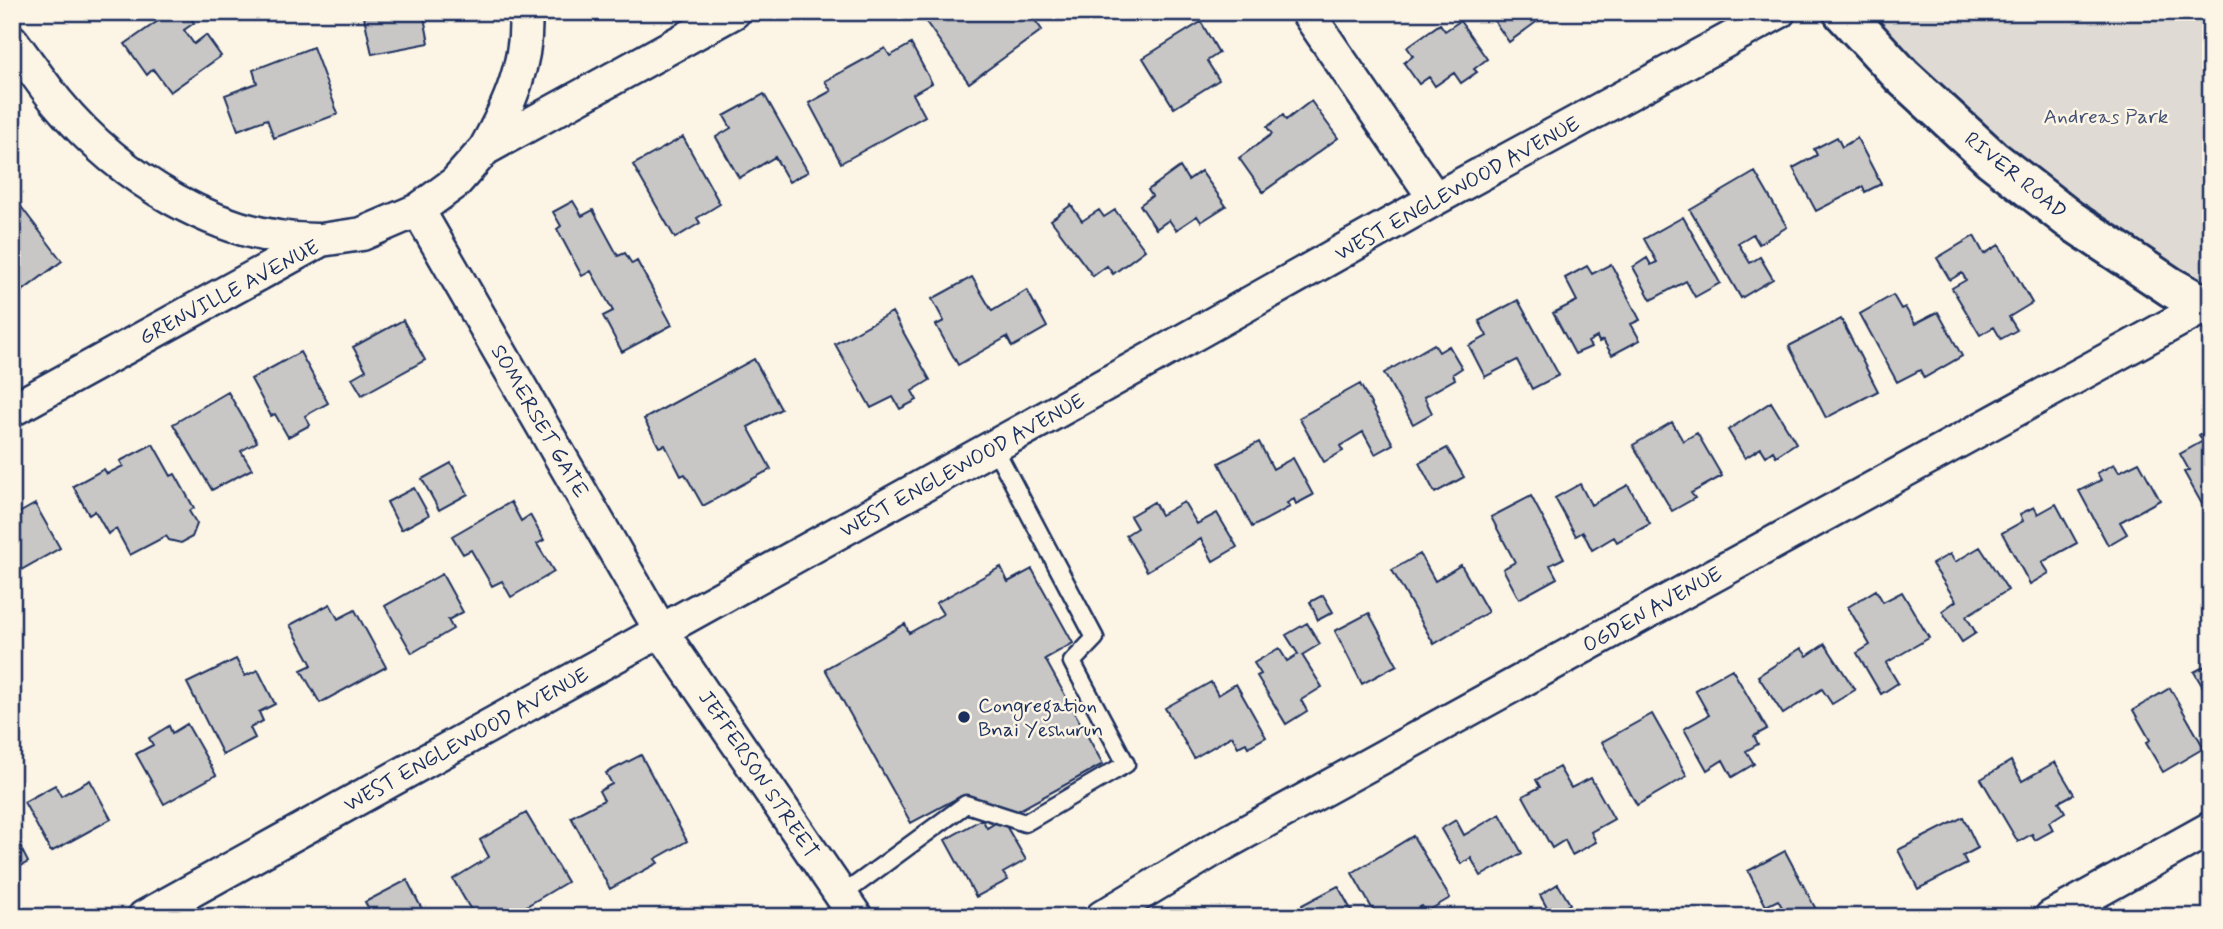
<svg xmlns="http://www.w3.org/2000/svg" width="2223" height="929" font-family="Mynerve,sans-serif">
<style>
.green{fill:#dfdbd4;stroke:#7d8599;stroke-width:2}
.building{fill:#c8c7c6;stroke:#1b2f5e;stroke-width:2}
.lines{fill:none;stroke-linecap:round;stroke-linejoin:round}
.service-casing{stroke:#1b2f5e;stroke-width:21}
.minor-casing{stroke:#1b2f5e;stroke-width:37}
.secondary-casing{stroke:#1b2f5e;stroke-width:44}
.service{stroke:#fcf5e5;stroke-width:16}
.minor{stroke:#fcf5e5;stroke-width:32}
.secondary{stroke:#fcf5e5;stroke-width:38}
.poi-dot{fill:#1b2f5e;stroke:#fcf5e5;stroke-width:2.5}
.labels{text-anchor:middle;stroke-width:5;stroke-linejoin:round;paint-order:stroke}
.park-label{font-size:21px;fill:#425176;stroke:#fcf5e5}
.street-label{font-size:21px;fill:#1b2f5e;stroke:#fcf5e5}
.poi-label{font-size:21px;fill:#1b2f5e;stroke:#fcf5e5;text-anchor:start}
</style>
<rect width="100%" height="100%" fill="#fcf5e5"/>
<filter id="ink" filterUnits="userSpaceOnUse"><feTurbulence type="fractalNoise" baseFrequency=".0143" numOctaves="2"/><feDisplacementMap in="SourceGraphic" scale="14" xChannelSelector="R" yChannelSelector="G"/><feConvolveMatrix kernelMatrix="1 2 1 2 8 2 1 2 1" color-interpolation-filters="sRGB"/></filter>
<g filter="url(#ink)">
<path class="green" d="M 1843,12 L 2211,12 L 2211,309 L 2171,287 Z"/>
<path class="building" d="M 171,12 L 187,12 L 194,23 L 184,30 L 194,44 L 206,35 L 221,56 L 170,92 L 153,69 L 147,75 L 125,44 Z
M 363,12 L 423,12 L 429,43 L 372,54 Z
M 933,12 L 1029,12 L 1042,30 L 969,83 L 924,19 Z
M 1488,12 L 1550,12 L 1509,42 Z
M 1460,21 L 1487,59 L 1474,69 L 1477,72 L 1461,83 L 1454,73 L 1435,86 L 1429,77 L 1419,84 L 1404,63 L 1413,56 L 1407,47 L 1440,24 L 1445,31 Z
M 1201,22 L 1219,53 L 1207,61 L 1219,80 L 1174,108 L 1143,58 Z
M 911,44 L 932,83 L 913,94 L 925,116 L 841,163 L 809,103 L 831,91 L 825,81 L 885,48 L 890,56 Z
M 313,47 L 338,114 L 274,138 L 267,119 L 238,130 L 225,95 L 257,83 L 253,70 Z
M 764,94 L 808,172 L 789,182 L 775,157 L 739,178 L 716,137 L 731,128 L 724,116 Z
M 1311,101 L 1338,138 L 1263,192 L 1239,158 L 1272,134 L 1267,127 L 1283,115 L 1286,120 Z
M 683,137 L 720,204 L 697,218 L 700,223 L 675,238 L 633,165 Z
M 1837,137 L 1842,147 L 1857,138 L 1881,184 L 1865,192 L 1863,187 L 1816,211 L 1793,168 L 1817,155 L 1814,149 Z
M 1180,167 L 1188,180 L 1201,171 L 1226,206 L 1201,222 L 1197,216 L 1176,230 L 1169,220 L 1156,229 L 1140,205 L 1152,196 L 1148,190 Z
M 1755,172 L 1787,227 L 1759,244 L 1753,234 L 1738,243 L 1750,263 L 1760,257 L 1773,279 L 1741,298 L 1690,210 Z
M 13,196 L 62,261 L 21,292 L 12,281 Z
M 573,201 L 582,216 L 593,210 L 618,256 L 625,253 L 632,264 L 637,261 L 672,325 L 622,352 L 603,316 L 613,311 L 591,271 L 582,276 L 557,229 L 561,226 L 553,212 Z
M 1071,205 L 1082,221 L 1099,210 L 1104,217 L 1115,210 L 1145,250 L 1113,274 L 1107,266 L 1093,276 L 1051,220 Z
M 1683,217 L 1720,283 L 1695,297 L 1686,281 L 1651,300 L 1633,267 L 1647,258 L 1651,265 L 1657,262 L 1644,239 Z
M 1974,236 L 1984,254 L 1999,245 L 2032,303 L 2009,317 L 2017,330 L 2001,339 L 1994,327 L 1980,335 L 1952,288 L 1966,280 L 1962,273 L 1950,280 L 1937,258 Z
M 1611,264 L 1640,320 L 1631,324 L 1640,340 L 1612,355 L 1603,340 L 1599,342 L 1597,337 L 1588,342 L 1591,347 L 1575,354 L 1553,313 L 1577,301 L 1565,278 L 1587,266 L 1592,274 Z
M 972,277 L 992,311 L 1027,290 L 1047,327 L 1012,347 L 1007,337 L 958,365 L 936,325 L 944,321 L 932,299 Z
M 1893,295 L 1901,309 L 1905,307 L 1915,324 L 1938,312 L 1962,356 L 1924,378 L 1920,370 L 1897,382 L 1860,314 Z
M 1518,300 L 1559,375 L 1532,389 L 1517,360 L 1485,377 L 1469,346 L 1487,336 L 1479,321 Z
M 892,312 L 930,380 L 912,391 L 917,400 L 900,409 L 893,397 L 871,408 L 835,344 Z
M 1841,319 L 1878,391 L 1826,418 L 1789,346 Z
M 403,320 L 425,360 L 362,395 L 352,378 L 366,370 L 353,347 Z
M 1434,344 L 1439,352 L 1449,346 L 1462,368 L 1453,374 L 1455,379 L 1424,397 L 1432,413 L 1413,424 L 1384,373 Z
M 300,352 L 328,403 L 305,416 L 310,425 L 288,437 L 275,414 L 271,416 L 251,379 Z
M 754,359 L 781,409 L 748,427 L 771,469 L 703,506 L 685,474 L 681,476 L 665,445 L 659,447 L 644,419 Z
M 1360,384 L 1393,444 L 1375,454 L 1363,432 L 1340,446 L 1343,451 L 1324,462 L 1299,418 Z
M 228,392 L 257,442 L 241,451 L 252,469 L 212,490 L 173,424 Z
M 1771,402 L 1796,443 L 1776,456 L 1773,451 L 1766,456 L 1761,448 L 1745,458 L 1728,430 Z
M 1672,422 L 1683,441 L 1697,433 L 1722,476 L 1691,493 L 1695,498 L 1672,511 L 1633,445 Z
M 2211,428 L 2211,511 L 2207,513 L 2184,472 L 2189,470 L 2180,454 L 2203,441 L 2199,435 Z
M 1259,442 L 1273,469 L 1293,458 L 1313,495 L 1296,504 L 1294,499 L 1287,503 L 1290,507 L 1252,527 L 1219,463 Z
M 153,444 L 171,476 L 175,474 L 194,508 L 189,511 L 197,524 L 192,537 L 181,543 L 169,540 L 166,536 L 130,555 L 116,529 L 108,534 L 95,511 L 89,515 L 73,486 L 104,469 L 107,474 L 123,466 L 120,461 Z
M 1447,448 L 1464,477 L 1435,493 L 1419,463 Z
M 2139,462 L 2160,500 L 2120,522 L 2127,534 L 2108,545 L 2079,491 L 2101,480 L 2097,473 L 2114,464 L 2119,472 Z
M 451,463 L 468,494 L 439,510 L 422,479 Z
M 1580,484 L 1591,505 L 1628,485 L 1650,524 L 1617,542 L 1614,537 L 1592,550 L 1583,532 L 1576,536 L 1555,498 Z
M 414,488 L 429,515 L 401,530 L 387,502 Z
M 1531,496 L 1564,558 L 1550,565 L 1557,578 L 1519,599 L 1503,569 L 1515,562 L 1491,517 Z
M 511,502 L 521,521 L 530,515 L 544,540 L 537,544 L 554,572 L 511,597 L 502,581 L 492,586 L 471,550 L 463,554 L 452,536 Z
M 1154,502 L 1161,515 L 1184,502 L 1197,524 L 1217,513 L 1237,547 L 1213,561 L 1201,539 L 1147,571 L 1126,535 L 1137,528 L 1130,516 Z
M 35,504 L 60,548 L 12,575 L 12,517 Z
M 2056,504 L 2077,543 L 2042,562 L 2049,573 L 2030,584 L 2002,533 L 2023,521 L 2020,514 L 2034,507 L 2038,514 Z
M 1980,547 L 2008,590 L 1966,616 L 1976,633 L 1962,642 L 1942,611 L 1956,601 L 1932,564 L 1950,554 L 1955,562 Z
M 1420,554 L 1435,581 L 1461,565 L 1488,612 L 1434,644 L 1392,570 Z
M 1001,567 L 1008,582 L 1032,569 L 1073,643 L 1045,659 L 1103,764 L 1016,812 L 961,796 L 911,823 L 825,669 L 905,624 L 909,633 L 943,614 L 936,603 Z
M 442,574 L 463,612 L 448,620 L 453,629 L 412,653 L 385,606 Z
M 1876,590 L 1883,602 L 1902,592 L 1929,638 L 1886,663 L 1898,683 L 1881,694 L 1857,653 L 1870,645 L 1848,607 Z
M 1323,595 L 1333,612 L 1318,620 L 1310,602 Z
M 330,604 L 338,619 L 355,610 L 386,667 L 320,703 L 301,670 L 312,665 L 290,625 Z
M 1369,613 L 1397,665 L 1362,684 L 1335,631 Z
M 1307,623 L 1320,644 L 1302,655 L 1322,687 L 1301,700 L 1307,711 L 1286,724 L 1257,676 L 1261,674 L 1254,663 L 1279,648 L 1287,661 L 1298,654 L 1286,635 Z
M 1825,644 L 1855,690 L 1832,704 L 1822,689 L 1783,714 L 1758,676 L 1801,648 L 1807,656 Z
M 236,659 L 245,676 L 258,670 L 275,704 L 259,712 L 263,721 L 250,728 L 255,738 L 223,755 L 187,683 Z
M 2211,663 L 2211,701 L 2194,672 Z
M 1732,669 L 1767,729 L 1754,736 L 1758,744 L 1746,751 L 1754,764 L 1732,777 L 1723,760 L 1707,770 L 1684,729 L 1709,715 L 1695,690 Z
M 1211,682 L 1218,695 L 1236,684 L 1266,737 L 1248,747 L 1246,743 L 1238,747 L 1232,736 L 1194,758 L 1165,708 Z
M 2170,688 L 2204,748 L 2163,772 L 2146,743 L 2150,740 L 2133,710 Z
M 1652,714 L 1687,776 L 1637,805 L 1602,742 Z
M 187,724 L 216,775 L 164,804 L 136,754 L 153,745 L 149,738 L 169,726 L 172,733 Z
M 641,755 L 687,841 L 655,859 L 658,863 L 610,889 L 571,817 L 604,800 L 599,791 L 612,784 L 606,773 Z
M 2011,761 L 2022,781 L 2055,762 L 2074,794 L 2059,802 L 2065,812 L 2049,822 L 2053,830 L 2035,840 L 2032,834 L 2018,842 L 1981,779 Z
M 1559,767 L 1571,788 L 1591,778 L 1614,819 L 1591,832 L 1596,842 L 1572,855 L 1565,840 L 1552,848 L 1523,796 L 1540,787 L 1536,780 Z
M 90,780 L 111,819 L 51,852 L 24,802 L 55,785 L 61,796 Z
M 526,813 L 567,882 L 508,917 L 475,917 L 453,879 L 489,857 L 480,840 Z
M 1500,814 L 1522,853 L 1481,876 L 1471,858 L 1461,864 L 1441,829 L 1456,820 L 1464,835 Z
M 1963,817 L 1978,848 L 1963,856 L 1967,864 L 1918,889 L 1898,850 Z
M 982,819 L 987,828 L 1002,819 L 1026,860 L 1003,873 L 1008,880 L 976,897 L 945,840 Z
M 12,831 L 28,862 L 12,871 Z
M 1413,836 L 1450,898 L 1426,912 L 1422,906 L 1407,914 L 1409,917 L 1377,917 L 1352,873 Z
M 1785,851 L 1820,917 L 1785,917 L 1787,916 L 1778,900 L 1766,906 L 1748,871 Z
M 407,880 L 426,917 L 373,917 L 365,902 Z
M 1558,884 L 1570,904 L 1551,915 L 1540,895 Z
M 1338,886 L 1355,917 L 1299,917 L 1305,913 L 1302,905 Z"/>
<g class="lines">
<defs>
<path id="service" d="M 842,895 L 966,804 L 1025,823 L 1126,764 L 1072,662 L 1095,638 L 994,447"/>
<path id="minor" d="M 1307,12 L 1435,199
M 12,41 C 27,61 41,82 57,102 C 119,177 221,242 321,240
M 485,149 C 509,106 529,62 525,12
M 418,210 L 661,631 L 856,917
M 12,410 L 321,240 L 362,234 L 418,210 L 455,183 L 485,149 L 734,12
M 144,917 L 1056,412 L 1435,199 L 1779,12
M 1102,917 L 1213,850 L 2205,306
M 2051,917 L 2211,828"/>
<path id="secondary" d="M 1843,12 L 1902,76 L 1992,159 L 2069,219 L 2171,287 L 2211,309"/>
</defs>
<use href="#service" class="service-casing"/>
<use href="#minor" class="minor-casing"/>
<use href="#secondary" class="secondary-casing"/>
<use href="#service" class="service"/>
<use href="#minor" class="minor"/>
<use href="#secondary" class="secondary"/>
</g>
</g>
<circle class="poi-dot" cx="964" cy="717" r="7"/>
<g class="labels">
<g class="park-label">
<text x="2106" y="123">Andreas Park</text>
</g>
<g class="street-label">
<text transform="translate(2016 175) rotate(39)" y="7">RIVER ROAD</text>
<text transform="translate(1457 188) rotate(-29)" y="7">WEST ENGLEWOOD AVENUE</text>
<text transform="translate(229 292) rotate(-28)" y="7">GRENVILLE AVENUE</text>
<text transform="translate(540 421) rotate(60)" y="7">SOMERSET GATE</text>
<text transform="translate(962 465) rotate(-29)" y="7">WEST ENGLEWOOD AVENUE</text>
<text transform="translate(1652 609) rotate(-29)" y="7">OGDEN AVENUE</text>
<text transform="translate(466 739) rotate(-29)" y="7">WEST ENGLEWOOD AVENUE</text>
<text transform="translate(759 774) rotate(56)" y="7">JEFFERSON STREET</text>
</g>
<g class="poi-label">
<text x="978" y="712">Congregation<tspan x="978" dy="24">Bnai Yeshurun</tspan></text>
</g>
</g>
<rect width="2223" height="929" fill="none" stroke="#fcf5e5" stroke-width="42"/>
<rect x="21" y="21" width="2181" height="887" fill="none" stroke="#1b2f5e" stroke-width="2.5" filter="url(#ink)"/>
</svg>
